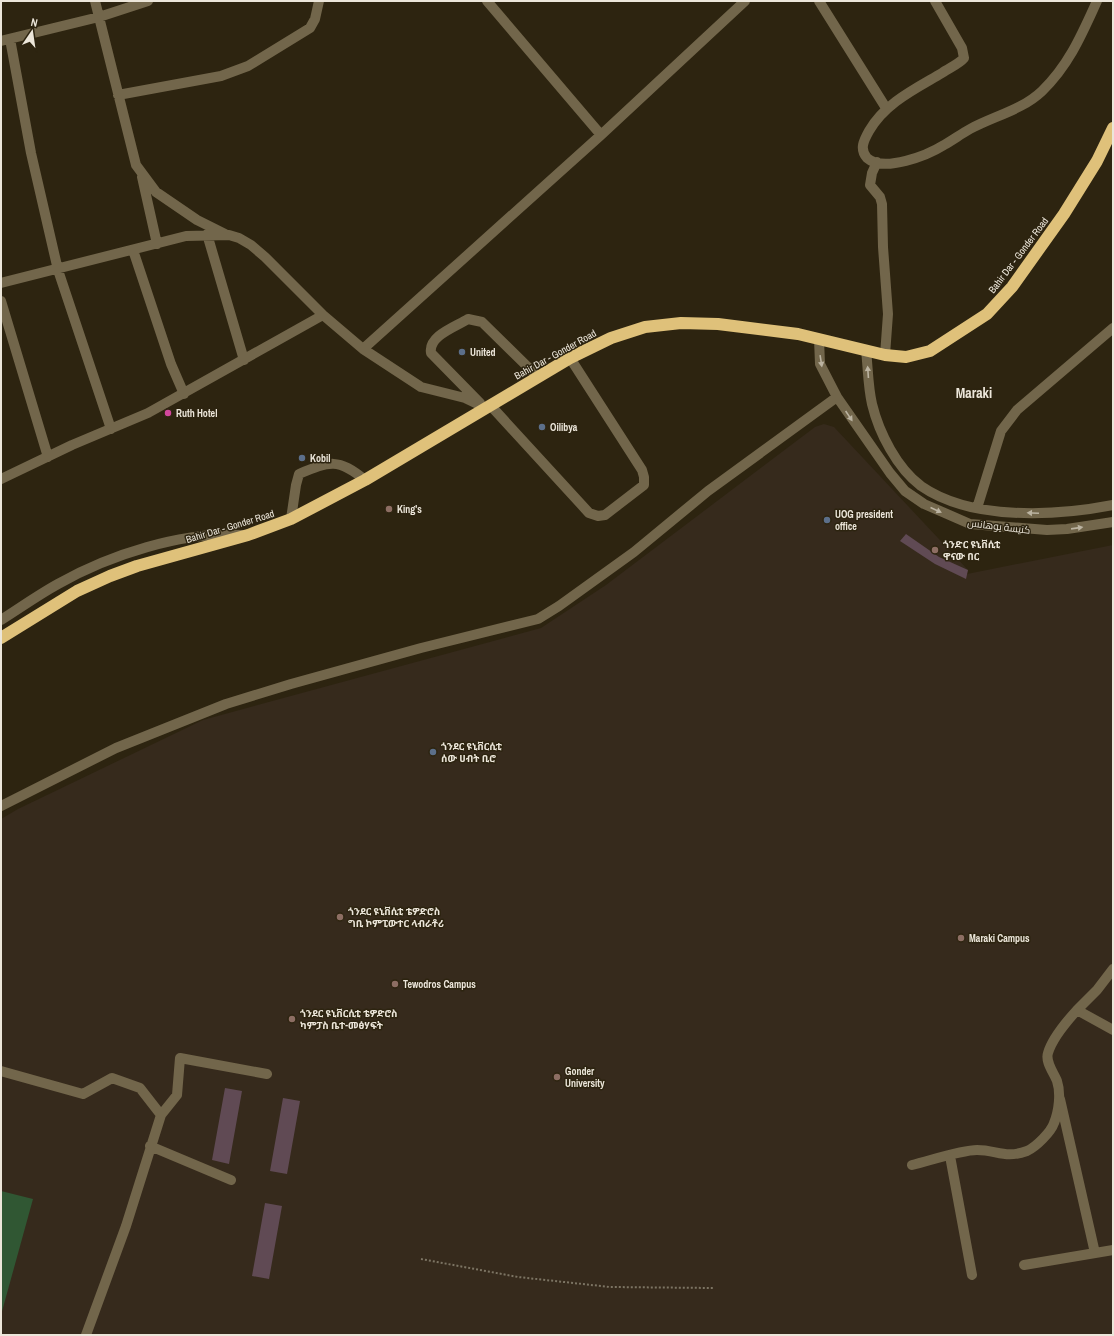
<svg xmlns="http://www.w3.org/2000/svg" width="1114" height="1336" font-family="'Archivo Narrow',Cairo,'Noto Sans Ethiopic',sans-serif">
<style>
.education{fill:#362a1c}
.green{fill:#305733}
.building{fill:#604a54}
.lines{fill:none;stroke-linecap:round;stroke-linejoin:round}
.path{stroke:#7c7463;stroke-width:2;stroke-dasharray:2 2;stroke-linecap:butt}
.minor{stroke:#72664b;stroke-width:10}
.highway{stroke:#dfc17a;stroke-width:12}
.oneway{fill:#bbb3a1}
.service-dot{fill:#5c6f8a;stroke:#2d2410;stroke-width:1.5}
.hotel-dot{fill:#d1479c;stroke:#2d2410;stroke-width:1.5}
.education-dot{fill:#8d6e63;stroke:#2d2410;stroke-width:1.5}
.labels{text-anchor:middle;stroke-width:3;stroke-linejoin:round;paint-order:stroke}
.street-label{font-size:10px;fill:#ece6da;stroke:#2d2410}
.poi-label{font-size:10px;font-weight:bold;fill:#ece6da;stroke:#2d2410;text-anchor:start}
.district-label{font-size:14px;font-weight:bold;fill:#ece6da;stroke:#2d2410}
</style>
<rect width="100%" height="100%" fill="#2d2410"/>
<path class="education" d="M 824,424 L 834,427 L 968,570 L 967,574 L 1113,545 L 1113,1335 L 1,1335 L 1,819 L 18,809 L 203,720 L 541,628 L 606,585 L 815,427 Z"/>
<path class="green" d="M 1,1191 L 33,1199 L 1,1315 Z"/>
<path class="building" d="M 906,534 L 939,557 L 968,570 L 966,579 L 935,564 L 900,541 Z
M 225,1088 L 242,1091 L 229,1164 L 212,1160 Z
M 283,1098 L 300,1101 L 287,1174 L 270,1171 Z
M 265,1203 L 282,1206 L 269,1279 L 252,1276 Z"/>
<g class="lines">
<path class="path" d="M 421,1259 L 518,1277 L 610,1287 L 713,1288"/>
<path class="minor" d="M 95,1 L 136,165 L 156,192 L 197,220 L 225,234
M 487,1 L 601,135
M 819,1 L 886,108
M 935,1 L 962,48 L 964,58 C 959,64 949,68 942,73 C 915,89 885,103 869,131 C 864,140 859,149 867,158 C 884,173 928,155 944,145 C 953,140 961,134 970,129 C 994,116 1022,110 1042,91 C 1069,65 1082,34 1097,1
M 10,39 L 31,153 L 58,270 L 111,429
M 1,41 L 99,17 L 148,1
M 118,95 L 221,76 L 248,66 L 310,28 L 315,19 L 319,1
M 877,162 L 872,173 L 870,185 L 880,197 L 882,204 L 883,247 L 888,314 L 885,355
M 142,177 L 157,244
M 207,234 L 244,360
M 133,250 L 171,364 L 184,394
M 1,283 L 186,236 L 229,235 L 239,238 L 251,245 L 265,257 L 323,315 L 363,349 L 421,387 L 465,398 L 486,408
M 1,301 L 48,457
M 819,339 L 820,364 L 837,397 L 890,473 L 905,491 L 924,504 L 970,524 L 1047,530 L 1067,529 L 1113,522
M 363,349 L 601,135 L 745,1
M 866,350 C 868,368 868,387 872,404 C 879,433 897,468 921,486 C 971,521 1056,516 1113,505
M 480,403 L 431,353 C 428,336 455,327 468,319 L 482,322 L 537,376
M 491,406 L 589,513 L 598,516 L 605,515 L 644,485 L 644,477 L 642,470 L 570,358
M 1,479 L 72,445 L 148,413 L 323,315
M 977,508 L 1001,431 L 1017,410 L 1113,328
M 291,519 L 296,485 L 299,474 C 330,461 338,458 365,480
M 1,620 C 20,608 38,595 58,584 C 109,555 183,531 242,535
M 1,806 L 116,748 L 226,704 L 291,684 L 421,648 L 538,619 L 559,606 L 634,552 L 708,491 L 837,397
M 1113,969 L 1097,990 L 1077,1010 L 1113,1030
M 1,1071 L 83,1094 L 112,1078 L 140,1088 L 161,1115
M 1060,1099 L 1095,1253
M 150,1146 L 231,1180
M 950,1156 L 972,1275
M 912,1165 C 929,1161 961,1150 977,1150 C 997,1150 1005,1159 1027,1151 C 1036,1147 1051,1132 1054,1123 C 1059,1111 1061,1093 1057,1081 C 1054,1073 1045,1062 1048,1053 C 1052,1039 1067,1021 1077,1010
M 1024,1265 L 1113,1250
M 86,1335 L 126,1226 L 161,1115 L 177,1095 L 180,1058 L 267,1074"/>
<path class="highway" d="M 1,638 L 77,591 L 110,576 L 137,566 L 248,535 L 291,519 L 365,480 L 570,358 L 611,338 L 645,327 L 681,323 L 718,324 L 798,334 L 885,355 L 906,357 L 930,351 L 987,314 L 1012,287 L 1064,214 L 1097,161 L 1113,128"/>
</g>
<defs><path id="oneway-solid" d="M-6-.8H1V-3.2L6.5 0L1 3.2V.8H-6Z"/></defs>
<g class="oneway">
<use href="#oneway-solid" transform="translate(821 361) rotate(81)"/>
<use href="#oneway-solid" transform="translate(868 372) rotate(-94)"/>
<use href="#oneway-solid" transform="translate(849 416) rotate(56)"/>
<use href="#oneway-solid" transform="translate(936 510) rotate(24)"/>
<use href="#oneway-solid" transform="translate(1033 513) rotate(-178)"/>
<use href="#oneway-solid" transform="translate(1077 528) rotate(-8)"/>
</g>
<g class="service-dot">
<circle cx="462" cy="352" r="4"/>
<circle cx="542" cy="427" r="4"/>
<circle cx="302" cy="458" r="4"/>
<circle cx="827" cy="520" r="4"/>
<circle cx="433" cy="752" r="4"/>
</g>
<circle class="hotel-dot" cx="168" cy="413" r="4"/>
<g class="education-dot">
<circle cx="389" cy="509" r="4"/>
<circle cx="935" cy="550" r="4"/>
<circle cx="340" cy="917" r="4"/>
<circle cx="961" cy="938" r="4"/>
<circle cx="395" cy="984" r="4"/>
<circle cx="292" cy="1019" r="4"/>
<circle cx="557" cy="1077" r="4"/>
</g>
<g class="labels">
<g class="street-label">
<text transform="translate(1018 255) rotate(-53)" y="4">Bahir Dar - Gonder Road</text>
<text transform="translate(555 354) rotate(-29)" y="4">Bahir Dar - Gonder Road</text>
<text transform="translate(230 526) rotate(-17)" y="4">Bahir Dar - Gonder Road</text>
<text transform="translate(999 526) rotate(7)" y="4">كنيسة يوهانس</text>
</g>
<g class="poi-label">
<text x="470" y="356">United</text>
<text x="176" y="417">Ruth Hotel</text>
<text x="550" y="431">Oilibya</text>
<text x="310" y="462">Kobil</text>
<text x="397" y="513">King's</text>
<text x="835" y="518">UOG president<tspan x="835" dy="12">office</tspan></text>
<text x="943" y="548">ጎንድር ዩኒቨሲቲ<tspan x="943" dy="12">ዋናው በር</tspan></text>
<text x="441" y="750">ጎንደር ዩኒቨርሲቲ<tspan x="441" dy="12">ሰው ሀብት ቢሮ</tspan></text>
<text x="348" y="915">ጎንደር ዩኒቨሲቲ ቴዎድሮስ<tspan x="348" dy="12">ግቢ ኮምፒውተር ላብራቶሪ</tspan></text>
<text x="969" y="942">Maraki Campus</text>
<text x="403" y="988">Tewodros Campus</text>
<text x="300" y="1017">ጎንደር ዩኒቨርሲቲ ቴዎድሮስ<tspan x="300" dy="12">ካምፓስ ቤተ-መፅሃፍት</tspan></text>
<text x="565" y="1075">Gonder<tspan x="565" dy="12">University</tspan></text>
</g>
<g class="district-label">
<text x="974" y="398">Maraki</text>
</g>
</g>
<rect width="1114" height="1336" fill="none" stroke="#ece6da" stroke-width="4"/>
<g transform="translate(32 32) rotate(13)" stroke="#2d2410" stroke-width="3" paint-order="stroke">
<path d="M0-3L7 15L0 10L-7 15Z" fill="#ece6da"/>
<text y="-6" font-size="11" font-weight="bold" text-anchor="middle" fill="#ece6da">N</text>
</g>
</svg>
